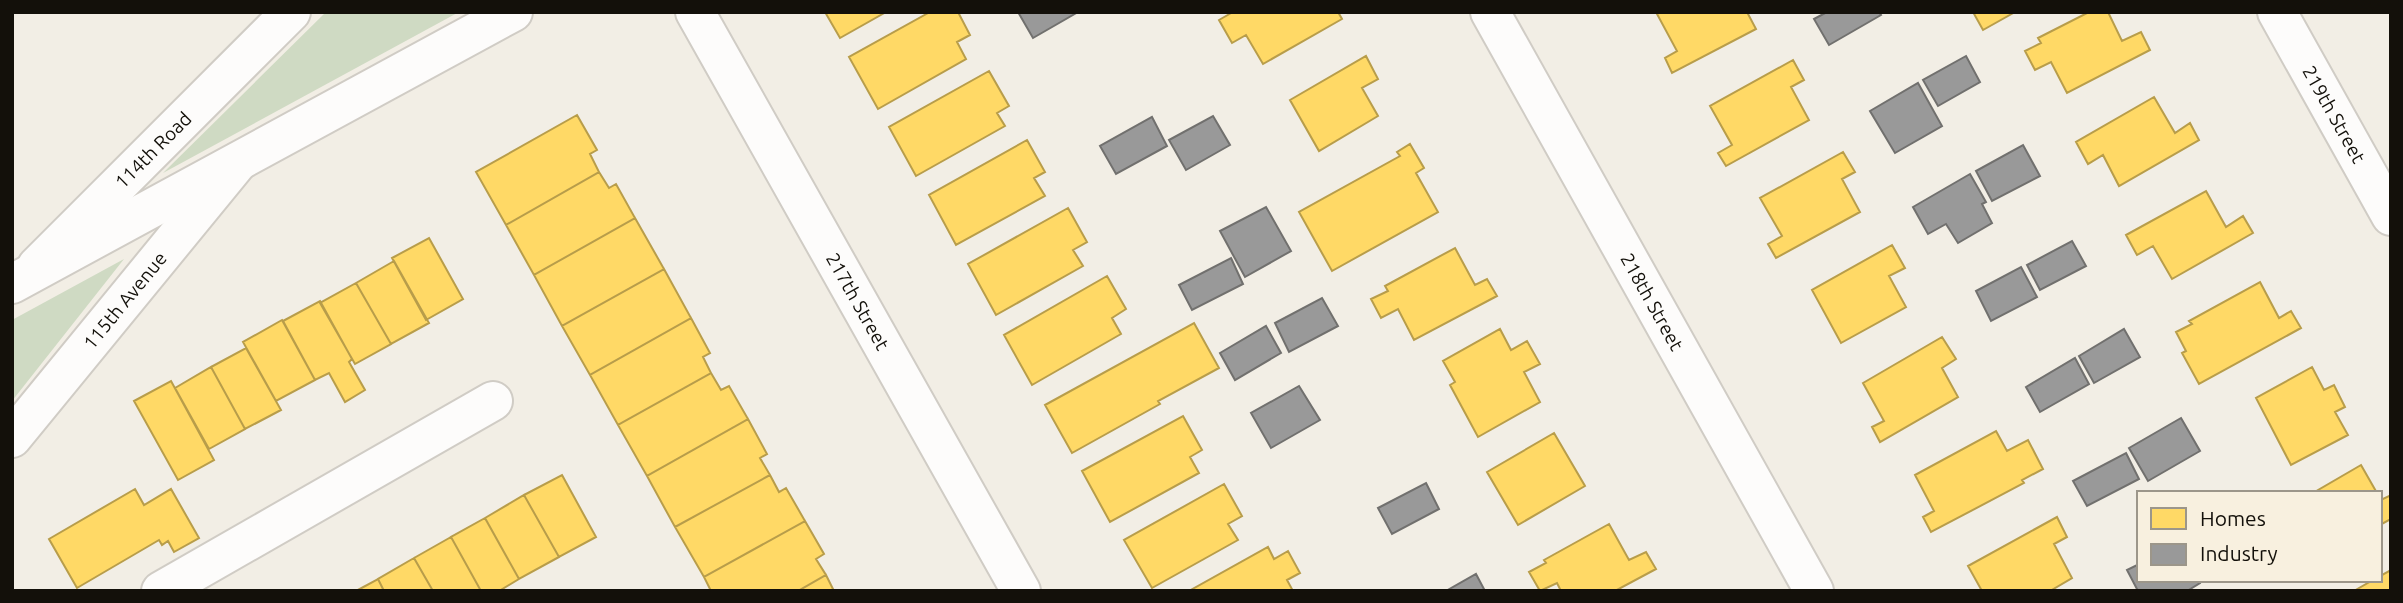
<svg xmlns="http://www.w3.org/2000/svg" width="2403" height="603" font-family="Ubuntu,sans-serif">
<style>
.green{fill:#cfdac3}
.homes{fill:#ffd966;stroke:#b89d4a;stroke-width:2}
.industry{fill:#999;stroke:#71706e;stroke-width:2}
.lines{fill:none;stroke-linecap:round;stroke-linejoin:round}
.minor-casing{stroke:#d0ccc5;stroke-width:42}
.major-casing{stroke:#d0ccc5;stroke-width:42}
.minor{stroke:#fdfcfb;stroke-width:38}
.major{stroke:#fdfcfb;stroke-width:38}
.labels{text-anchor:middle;stroke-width:7;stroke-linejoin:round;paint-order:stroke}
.street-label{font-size:19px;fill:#13100a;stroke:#f8f0df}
</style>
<rect width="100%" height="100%" fill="#f2eee5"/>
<path class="green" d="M 326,12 L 459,12 L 163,173 Z
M 124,259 L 12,401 L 12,320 Z"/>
<path class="homes" d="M 825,12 L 886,12 L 840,38 Z
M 930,12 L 958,12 L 970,35 L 957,42 L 966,59 L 878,109 L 849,57 Z
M 1233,12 L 1338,12 L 1342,19 L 1263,64 L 1246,35 L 1232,43 L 1219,20 Z
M 1661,12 L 1747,12 L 1756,29 L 1672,73 L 1665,58 L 1677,51 L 1657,14 Z
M 1973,12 L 2015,12 L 1983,30 Z
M 2089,12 L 2108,12 L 2122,41 L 2141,32 L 2150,50 L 2067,93 L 2051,62 L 2035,70 L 2025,51 L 2041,43 L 2038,38 Z
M 1366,56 L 1378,79 L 1362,88 L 1378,116 L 1319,151 L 1290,100 Z
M 1793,60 L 1804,80 L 1791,87 L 1809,120 L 1726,166 L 1718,153 L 1732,145 L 1710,106 Z
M 989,71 L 1009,106 L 997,113 L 1005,126 L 916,176 L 889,127 Z
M 2154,97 L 2175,133 L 2190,123 L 2199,140 L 2119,186 L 2103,155 L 2088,164 L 2076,142 Z
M 577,115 L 597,150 L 590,154 L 599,172 L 506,225 L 476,172 Z
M 1027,140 L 1045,172 L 1034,178 L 1045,196 L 956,245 L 929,195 Z
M 1410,144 L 1424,168 L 1416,173 L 1438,212 L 1332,271 L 1299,212 L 1400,156 L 1397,152 Z
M 1843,152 L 1855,172 L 1842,179 L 1860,212 L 1776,258 L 1768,244 L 1782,236 L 1760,198 Z
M 599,172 L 609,188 L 616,184 L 635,218 L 534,275 L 506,225 Z
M 2206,191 L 2226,227 L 2243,216 L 2253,233 L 2172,279 L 2153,246 L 2137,255 L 2126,235 Z
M 1068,208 L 1087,242 L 1073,250 L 1083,266 L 996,315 L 968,264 Z
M 635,218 L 664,269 L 562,326 L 534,275 Z
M 429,238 L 463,299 L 426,320 L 392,258 Z
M 1892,245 L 1905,268 L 1889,276 L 1906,307 L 1841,343 L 1812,290 Z
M 1455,248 L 1475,285 L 1487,279 L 1497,296 L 1414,340 L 1398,309 L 1381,318 L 1371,299 L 1388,291 L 1385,286 Z
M 394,261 L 429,323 L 391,344 L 356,283 Z
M 664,269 L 691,318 L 590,375 L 562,326 Z
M 1107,276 L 1126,309 L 1112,318 L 1121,334 L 1032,385 L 1004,335 Z
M 2260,282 L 2279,318 L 2291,311 L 2301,328 L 2199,384 L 2182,353 L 2186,351 L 2176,332 L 2192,324 L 2189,321 Z
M 356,283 L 391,344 L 355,364 L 320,303 Z
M 320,301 L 352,359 L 349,362 L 365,390 L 345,402 L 329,373 L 315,380 L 283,321 Z
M 691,318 L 710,353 L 703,357 L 711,373 L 618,425 L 590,375 Z
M 282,320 L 315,380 L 276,401 L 243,342 Z
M 1194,323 L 1219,368 L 1158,401 L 1160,404 L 1072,453 L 1045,405 Z
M 1500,329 L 1511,350 L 1527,341 L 1540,364 L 1524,372 L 1540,402 L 1478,437 L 1450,385 L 1455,382 L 1443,361 Z
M 1942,337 L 1956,359 L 1942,368 L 1958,397 L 1880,442 L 1872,427 L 1884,421 L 1863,383 Z
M 246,348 L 281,410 L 245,429 L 211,367 Z
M 211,367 L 245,429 L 209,449 L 175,388 Z
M 2312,367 L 2324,390 L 2334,385 L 2345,407 L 2335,412 L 2348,435 L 2291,465 L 2256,398 Z
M 711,373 L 721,390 L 729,386 L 748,419 L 647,476 L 618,425 Z
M 171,381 L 214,460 L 178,480 L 134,401 Z
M 1183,416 L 1202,450 L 1190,457 L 1199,473 L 1110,522 L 1082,471 Z
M 748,419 L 767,454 L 760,458 L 770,475 L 675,527 L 647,476 Z
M 1996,431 L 2007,451 L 2028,440 L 2043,469 L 2022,480 L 2024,483 L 1931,532 L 1923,517 L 1934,511 L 1915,475 Z
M 1554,433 L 1585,486 L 1518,525 L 1487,472 Z
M 2361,465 L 2377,493 L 2313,493 Z
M 562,475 L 596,537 L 559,557 L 524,495 Z
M 770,475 L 779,492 L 786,488 L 805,521 L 704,577 L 675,527 Z
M 1224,484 L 1242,516 L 1228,524 L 1238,540 L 1152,588 L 1124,540 Z
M 135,489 L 144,505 L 171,489 L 199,538 L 174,552 L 168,541 L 162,545 L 159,540 L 77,588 L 49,539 Z
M 524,495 L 559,557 L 519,579 L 485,518 Z
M 2391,495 L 2391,519 L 2380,525 L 2380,498 L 2381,500 Z
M 2057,517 L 2067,537 L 2054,544 L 2072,578 L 2050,591 L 1982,591 L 1968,566 Z
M 485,518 L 519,579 L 499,591 L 481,591 L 451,537 Z
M 805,521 L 824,554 L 816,559 L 826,575 L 798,591 L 711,591 L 704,577 Z
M 1609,524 L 1629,560 L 1646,552 L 1656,569 L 1615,591 L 1561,591 L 1557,583 L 1540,591 L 1529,572 L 1546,563 L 1544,560 Z
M 451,537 L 481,591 L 433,591 L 414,558 Z
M 1268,547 L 1274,559 L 1288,551 L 1300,573 L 1287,580 L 1293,591 L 1189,591 Z
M 414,558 L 433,591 L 384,591 L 378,579 Z
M 2391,570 L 2391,591 L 2354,591 L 2373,580 L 2380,580 L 2380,576 Z
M 826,575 L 834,591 L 798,591 Z
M 378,579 L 384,591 L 356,591 Z"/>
<path class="industry" d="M 1018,12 L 1078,12 L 1033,38 Z
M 1827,12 L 1879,12 L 1881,15 L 1829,45 L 1814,19 Z
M 1966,56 L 1980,82 L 1938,106 L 1923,80 Z
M 1918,83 L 1942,126 L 1895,153 L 1870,111 Z
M 1213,116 L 1230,145 L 1186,170 L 1169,140 Z
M 1152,117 L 1167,146 L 1116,174 L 1100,146 Z
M 2023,145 L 2040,176 L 1992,201 L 1976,171 Z
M 1970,174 L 1986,202 L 1982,204 L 1992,223 L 1958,243 L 1946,224 L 1928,234 L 1913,207 Z
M 1266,207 L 1291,251 L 1245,277 L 1220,231 Z
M 2072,241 L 2086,266 L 2040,290 L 2027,265 Z
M 1231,258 L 1243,284 L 1192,310 L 1179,285 Z
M 2021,267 L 2037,297 L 1991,321 L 1976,291 Z
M 1322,298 L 1338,326 L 1289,352 L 1275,323 Z
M 1266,326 L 1281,353 L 1235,380 L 1220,353 Z
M 2124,329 L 2140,357 L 2094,383 L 2079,356 Z
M 2075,358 L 2089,384 L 2040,412 L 2026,387 Z
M 1299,386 L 1320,420 L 1271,448 L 1251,413 Z
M 2181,418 L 2200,451 L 2148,481 L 2129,448 Z
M 2126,453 L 2139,479 L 2087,506 L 2073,481 Z
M 1426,483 L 1439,509 L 1392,534 L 1378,508 Z
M 2139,564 L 2139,580 L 2199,580 L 2200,583 L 2187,591 L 2138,591 L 2127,570 Z
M 1476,574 L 1485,591 L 1446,591 Z"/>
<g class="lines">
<defs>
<g id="minor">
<path id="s1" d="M 695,12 L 1021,591"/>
<path id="s2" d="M 1490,12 L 1814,591"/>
<path id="s3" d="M 2277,12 L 2391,216"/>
<path id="s4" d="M 37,266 L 291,12"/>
<path id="s5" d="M 12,438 L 238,162"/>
<path d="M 161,591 L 493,401"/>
</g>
<path id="major" d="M 12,284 L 513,12"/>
</defs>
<use href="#minor" class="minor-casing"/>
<use href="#major" class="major-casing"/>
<use href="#minor" class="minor"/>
<use href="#major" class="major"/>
</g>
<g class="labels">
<g class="street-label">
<text dy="7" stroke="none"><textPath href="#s3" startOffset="117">219th Street</textPath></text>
<text dy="7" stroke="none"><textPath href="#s4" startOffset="164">114th Road</textPath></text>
<text dy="7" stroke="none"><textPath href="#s5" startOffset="178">115th Avenue</textPath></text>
<text dy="7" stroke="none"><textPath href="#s1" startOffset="332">217th Street</textPath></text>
<text dy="7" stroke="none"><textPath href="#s2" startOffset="332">218th Street</textPath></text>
</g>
</g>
<rect width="2403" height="603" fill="none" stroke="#13100a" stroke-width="28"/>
<rect x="2137" y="491" width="245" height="91" fill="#f8f0df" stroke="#9c968a" stroke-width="2"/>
<rect x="2151" y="508" width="35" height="21" fill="#ffd966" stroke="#9c968a" stroke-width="2"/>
<text x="2200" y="526" font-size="21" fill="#13100a">Homes</text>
<rect x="2151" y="544" width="35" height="21" fill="#999999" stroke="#9c968a" stroke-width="2"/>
<text x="2200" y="561" font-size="21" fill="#13100a">Industry</text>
</svg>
